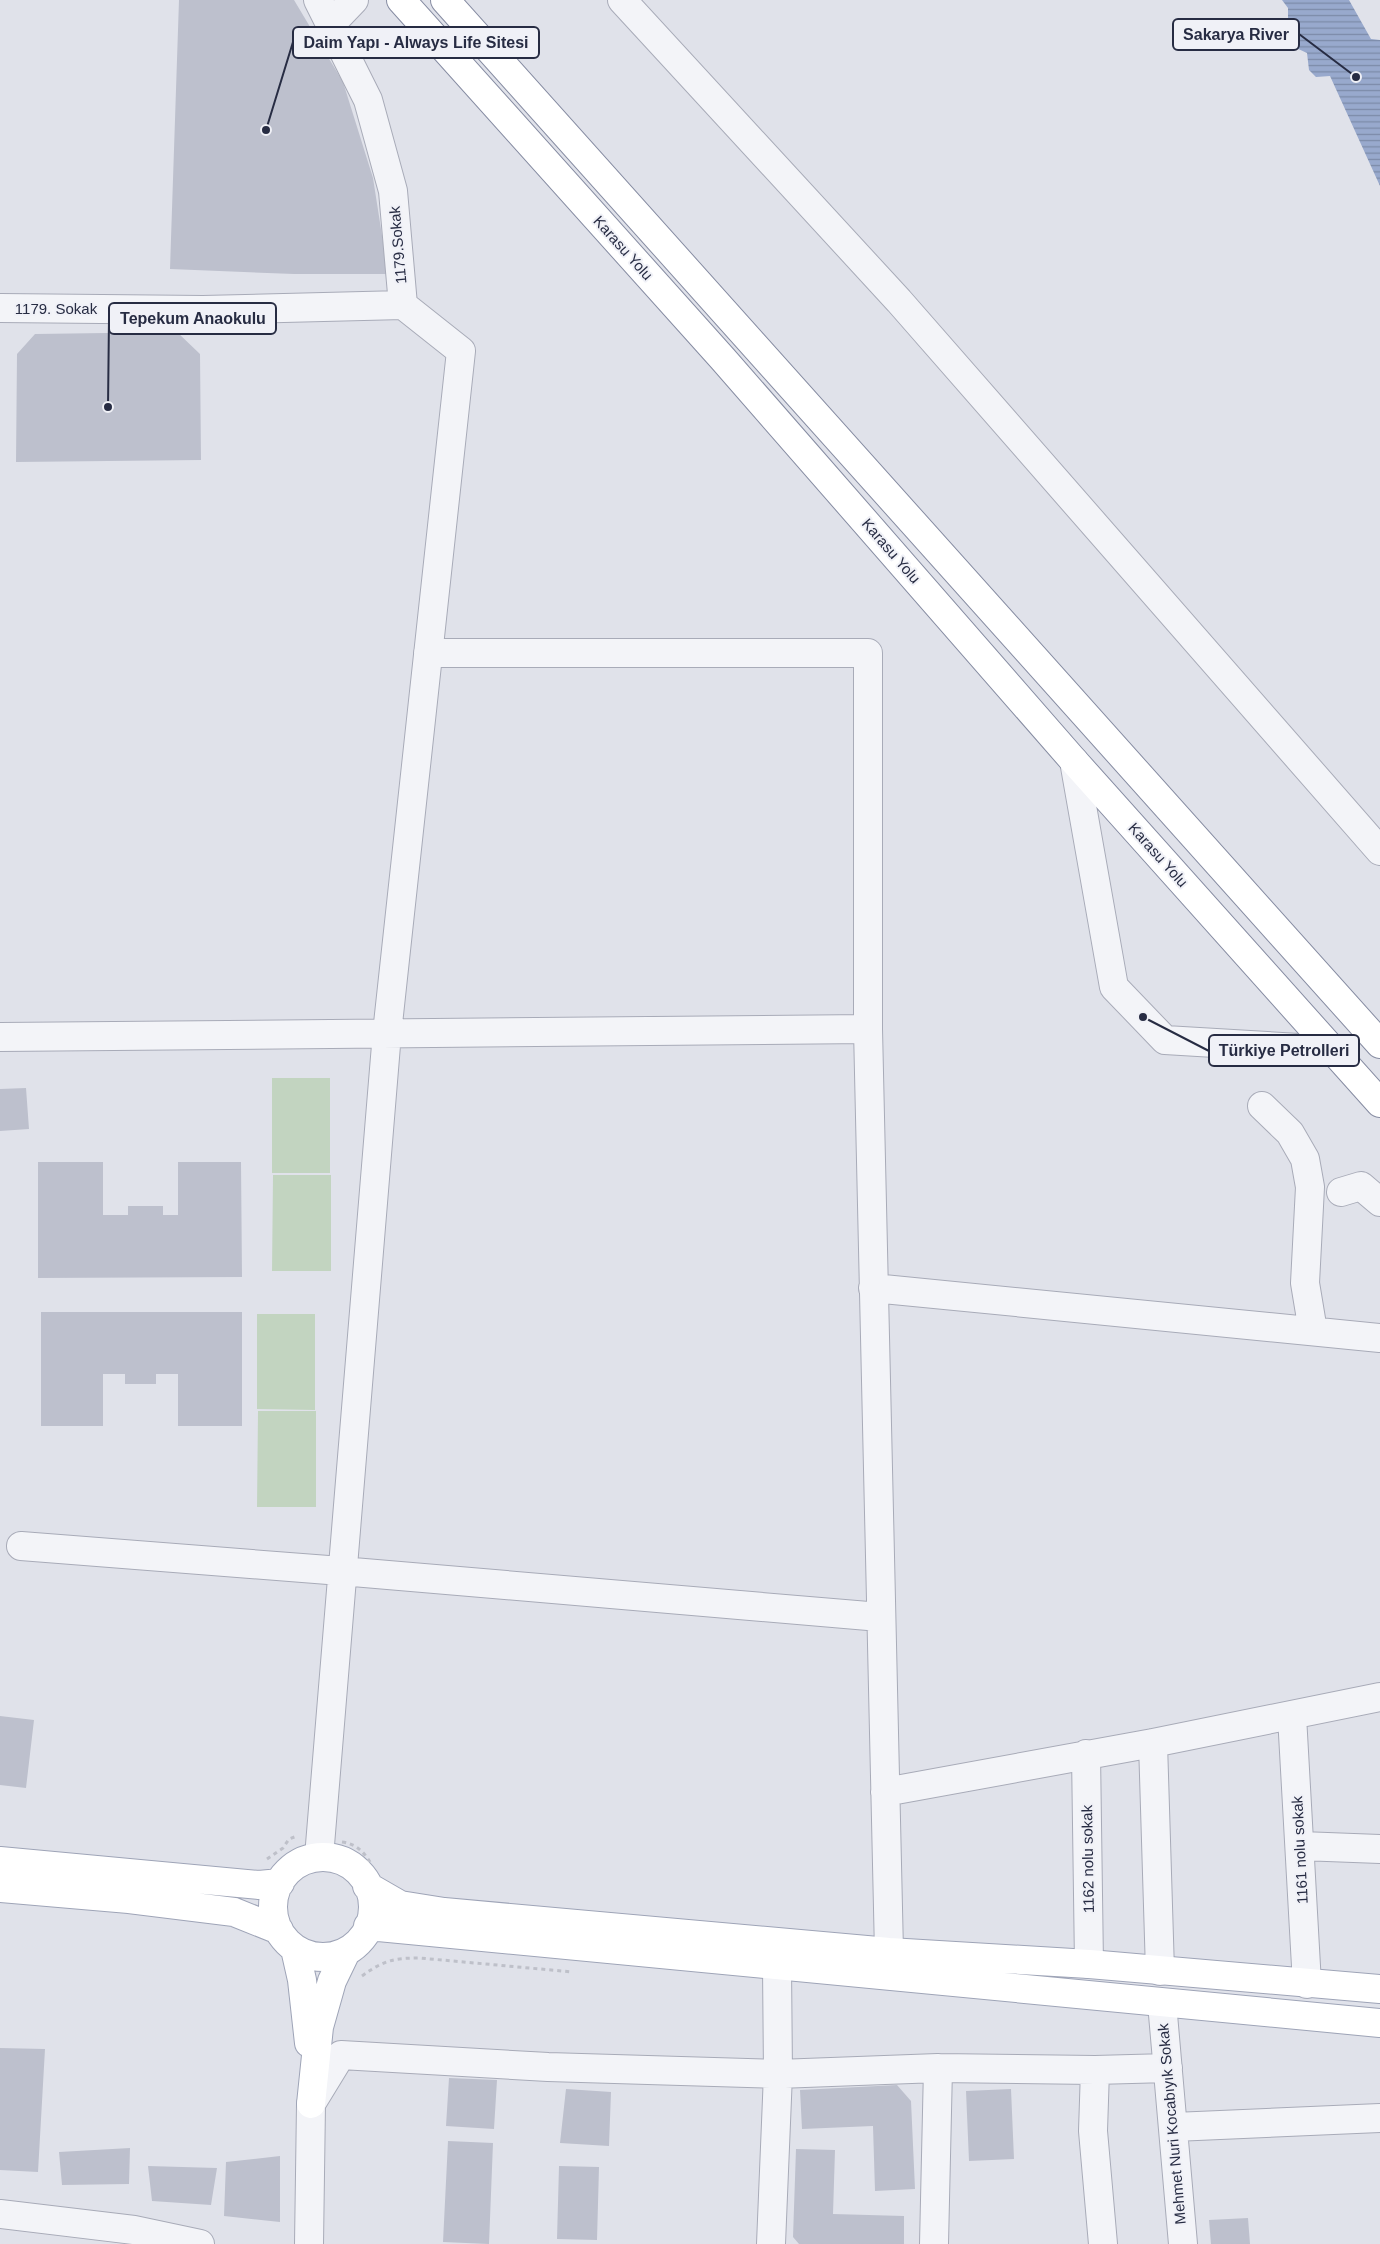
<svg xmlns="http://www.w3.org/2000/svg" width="1380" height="2244" font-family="Helvetica,sans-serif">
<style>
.garden{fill:#c2d4c0}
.water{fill:url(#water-rules)}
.building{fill:#bdc0cd}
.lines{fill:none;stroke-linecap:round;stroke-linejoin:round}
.minor-casing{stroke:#a8abb8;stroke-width:30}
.major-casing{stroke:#9ea4b7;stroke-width:30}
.highway-casing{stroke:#868ca2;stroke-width:30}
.path{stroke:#bec0c9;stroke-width:3;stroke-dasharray:4 4;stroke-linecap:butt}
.minor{stroke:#f3f4f8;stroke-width:28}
.major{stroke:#fff;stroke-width:28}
.highway{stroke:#fff;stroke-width:28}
.labels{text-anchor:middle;stroke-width:4;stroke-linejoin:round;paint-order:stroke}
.street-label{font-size:15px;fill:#272c43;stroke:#f0f1f7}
.leader{fill:none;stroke:#272c43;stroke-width:2}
.callout-dot{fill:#272c43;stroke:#f0f1f7;stroke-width:2}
.callout{fill:#f0f1f7;stroke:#272c43;stroke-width:2}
.callout-label{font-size:16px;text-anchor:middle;font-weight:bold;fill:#272c43}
</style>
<defs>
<pattern id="water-rules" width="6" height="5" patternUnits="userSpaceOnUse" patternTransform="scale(1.25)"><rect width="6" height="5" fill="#98a9cd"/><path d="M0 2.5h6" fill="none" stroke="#7c8aa8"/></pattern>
</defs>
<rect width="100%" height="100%" fill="#e0e2ea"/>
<path class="garden" d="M 272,1078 L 330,1078 L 330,1173 L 272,1173 Z
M 273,1175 L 331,1175 L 331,1271 L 272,1271 Z
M 257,1314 L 315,1314 L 315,1410 L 257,1409 Z
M 258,1411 L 316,1411 L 316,1507 L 257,1507 Z"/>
<path class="water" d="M 1282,0 L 1349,0 L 1371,39 L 1380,40 L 1380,186 L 1330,76 L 1316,77 L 1309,70 L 1307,53 L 1294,47 L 1288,34 L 1288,8 Z"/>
<path class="building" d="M 179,0 L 294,0 L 343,82 L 373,178 L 388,274 L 294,274 L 170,269 Z
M 177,332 L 200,354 L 201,460 L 16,462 L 17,354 L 35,334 Z
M 26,1088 L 29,1129 L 0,1131 L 0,1089 Z
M 38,1162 L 103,1162 L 103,1215 L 128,1215 L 128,1206 L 163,1206 L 163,1215 L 178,1215 L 178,1162 L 241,1162 L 242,1277 L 38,1278 Z
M 41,1312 L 242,1312 L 242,1426 L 178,1426 L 178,1374 L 156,1374 L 156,1384 L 125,1384 L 125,1374 L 103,1374 L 103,1426 L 41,1426 Z
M 0,1716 L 34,1720 L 26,1788 L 0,1785 Z
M 0,2048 L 45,2049 L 38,2172 L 0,2170 Z
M 449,2078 L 497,2080 L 494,2129 L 446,2126 Z
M 897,2085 L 911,2101 L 915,2189 L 875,2191 L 873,2126 L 802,2129 L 800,2090 Z
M 566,2089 L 611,2092 L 609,2146 L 560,2143 Z
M 1011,2089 L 1014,2159 L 969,2161 L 966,2091 Z
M 448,2141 L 493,2143 L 489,2244 L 443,2242 Z
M 130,2148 L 129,2184 L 62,2185 L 59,2152 Z
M 796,2149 L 835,2150 L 833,2214 L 904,2216 L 904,2244 L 799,2244 L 793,2237 Z
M 280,2156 L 280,2222 L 224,2216 L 226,2162 Z
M 148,2166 L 217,2168 L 211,2205 L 152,2201 Z
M 559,2166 L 599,2167 L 597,2240 L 557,2239 Z
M 1248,2218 L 1250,2244 L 1211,2244 L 1209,2220 Z"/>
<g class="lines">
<defs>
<path id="minor" d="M 622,0 L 899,301 L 1380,851
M 331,24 L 354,0
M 0,308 L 203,310 L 403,305 L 393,191 L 368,100 L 318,0
M 428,653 L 868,653 L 868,1029 L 889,1952
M 1074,761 L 1114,987 L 1165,1040 L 1333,1050
M 0,1037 L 868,1029
M 1262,1106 L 1290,1133 L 1305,1159 L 1310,1187 L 1305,1283 L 1313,1331
M 1341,1192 L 1361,1186 L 1380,1202
M 873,1288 L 1380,1338
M 21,1546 L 341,1571 L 880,1617
M 1292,1716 L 1307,1984
M 1153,1743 L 1160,1971
M 1086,1754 L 1089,1964
M 885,1792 L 1153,1743 L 1380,1697
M 1301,1846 L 1380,1849
M 319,1857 L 387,1033 L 461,351 L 403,305
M 1162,2003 L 1183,2244
M 1095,2070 L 1093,2131 L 1103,2244
M 1174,2127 L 1380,2118
M 0,2214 L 134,2230 L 200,2244
M 309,2244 L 311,2104 L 341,2055 L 548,2067 L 778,2074 L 938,2068 L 1095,2070 L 1168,2068
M 771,2244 L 778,2074 L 777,1967
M 934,2244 L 938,2068"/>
<path id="major" d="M273 1907a50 50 0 1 1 100 0a50 50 0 1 1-100 0Z
M 0,1861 L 259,1885 L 280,1883
M 367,1886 L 400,1905 L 444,1912 L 889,1952 L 1089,1964 L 1380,1989
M 0,1888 L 129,1899 L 234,1912 L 279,1930
M 368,1926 L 1380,2023
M 295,1949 L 302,1980 L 309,2043
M 311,2104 L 319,2027 L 332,1981 L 346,1952"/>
<path id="highway" d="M 401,0 L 723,359 L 1074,761 L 1380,1103
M 445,0 L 1380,1044"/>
</defs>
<use href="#minor" class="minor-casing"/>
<use href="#major" class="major-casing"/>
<use href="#highway" class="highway-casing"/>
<path class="path" d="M 342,1842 C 356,1844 363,1851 370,1862
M 267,1859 L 283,1848 L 289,1839 L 297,1836
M 362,1976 C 384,1960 394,1958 420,1958 L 573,1972"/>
<use href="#minor" class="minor"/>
<use href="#major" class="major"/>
<use href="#highway" class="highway"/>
</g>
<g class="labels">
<g class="street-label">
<text transform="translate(398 245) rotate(-95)" y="5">1179.Sokak</text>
<text transform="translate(623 248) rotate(48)" y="5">Karasu Yolu</text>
<text x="56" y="314">1179. Sokak</text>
<text transform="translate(891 551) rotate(49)" y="5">Karasu Yolu</text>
<text transform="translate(1158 855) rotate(48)" y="5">Karasu Yolu</text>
<text transform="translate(1300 1850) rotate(-93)" y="5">1161 nolu sokak</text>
<text transform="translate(1088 1859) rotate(-91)" y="5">1162 nolu sokak</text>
<text transform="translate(1172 2124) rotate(-95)" y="5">Mehmet Nuri Kocabıyık Sokak</text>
</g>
</g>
<path class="leader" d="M1356 77L1299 34M266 130L293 42M108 407L109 318M1143 1017L1209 1051"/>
<g class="callout-dot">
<circle cx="1356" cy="77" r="5"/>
<circle cx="266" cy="130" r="5"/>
<circle cx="108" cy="407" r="5"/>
<circle cx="1143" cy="1017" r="5"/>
</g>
<g class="callout">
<rect x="1173" y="19" width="126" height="31" rx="5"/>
<rect x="293" y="27" width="246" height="31" rx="5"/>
<rect x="109" y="303" width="167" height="31" rx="5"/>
<rect x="1209" y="1035" width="150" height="31" rx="5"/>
</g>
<g class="callout-label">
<text x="1236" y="40">Sakarya River</text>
<text x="416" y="48">Daim Yapı - Always Life Sitesi</text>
<text x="193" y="324">Tepekum Anaokulu</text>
<text x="1284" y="1056">Türkiye Petrolleri</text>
</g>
</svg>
